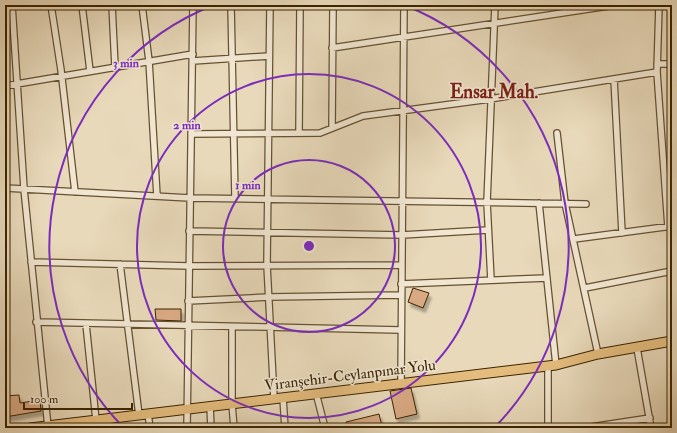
<svg xmlns="http://www.w3.org/2000/svg" width="677" height="433" font-family="'IM FELL Double Pica',serif">
<style>
.building{fill:#d8a983;stroke:#3b2401;filter:url(#shadow)}
.lines{fill:none;stroke-linecap:round;stroke-linejoin:round}
.minor-casing{stroke:#66512f;stroke-width:8}
.primary-casing{stroke:#3b2401;stroke-width:11}
.minor{stroke:#f0e6d2;stroke-width:5.5}
.primary{stroke:#e4bc7d;stroke-width:9}
.ring{fill:none;stroke:#7b2cbf;stroke-width:2}
.labels{text-anchor:middle;stroke-width:3;stroke-linejoin:round;paint-order:stroke}
.street-label{font-size:15px;fill:#3b2401;stroke:#f0e6d2}
.district-label{font-size:19px;font-weight:bold;fill:#7a1f14;stroke:#f0e6d2}
.centre{fill:#7b2cbf;stroke:#f0e6d2;stroke-width:2}
.ring-label{font-size:12px;text-anchor:middle;font-weight:bold;fill:#7b2cbf;stroke:#f0e6d2;stroke-width:3;stroke-linejoin:round;paint-order:stroke}
</style>
<defs>
<filter id="shadow"><feDropShadow dx="2.5" dy="4.5" stdDeviation="1" flood-color="#0004"/></filter>
</defs>
<rect width="100%" height="100%" fill="#e8d9ba"/>
<filter id="stains"><feTurbulence type="fractalNoise" baseFrequency=".005" numOctaves="4"/><feColorMatrix values="0 0 0 0 .2 0 0 0 0 .09 0 0 0 0 .02 0 0 0 .5 -.17"/></filter>
<radialGradient id="worn" r=".72"><stop offset=".6" stop-color="#630" stop-opacity="0"/><stop offset="1" stop-color="#630" stop-opacity=".3"/></radialGradient>
<path class="building" d="M 413,288 L 429,293 L 423,308 L 408,302 Z
M 155,309 L 181,309 L 181,321 L 156,320 Z
M 411,388 L 417,414 L 396,419 L 390,391 Z
M 19,395 L 20,403 L 40,400 L 41,411 L 5,417 L 5,396 Z
M 379,414 L 382,426 L 374,428 L 348,428 L 346,422 Z"/>
<g class="lines">
<defs>
<path id="minor" d="M 12,5 L 24,189 L 48,427
M 51,5 L 61,70 L 75,192
M 82,5 L 90,71
M 112,5 L 115,67
M 142,5 L 149,61 L 157,196
M 231,5 L 235,198
M 270,5 L 267,265 L 274,399
M 659,5 L 657,72 L 668,227
M 332,48 L 615,5
M 193,61 L 269,56
M 657,64 L 672,64
M 614,79 L 622,233
M 5,86 L 193,54
M 332,128 L 333,5
M 299,133 L 300,5
M 557,133 L 565,203 L 598,354
M 191,134 L 320,133 L 363,116 L 490,99 L 657,72
M 5,188 L 190,198 L 586,204
M 539,203 L 556,365
M 189,231 L 402,235 L 488,230
M 574,239 L 672,226
M 31,262 L 189,266 L 401,265
M 120,264 L 139,415
M 491,280 L 487,202 L 495,5
M 401,284 L 547,278
M 585,288 L 672,271
M 188,301 L 269,297 L 401,295
M 36,322 L 400,330
M 86,324 L 96,420
M 232,327 L 232,404 L 234,428
M 637,348 L 651,428
M 401,383 L 404,5
M 316,393 L 325,428
M 283,398 L 285,428
M 210,406 L 211,428
M 148,414 L 150,428
M 100,420 L 101,428
M 187,428 L 193,5
M 548,428 L 548,365
M 584,428 L 650,418"/>
<path id="primary" d="M 30,428 L 556,365 L 598,354 L 672,341"/>
</defs>
<use href="#minor" class="minor-casing"/>
<use href="#primary" class="primary-casing"/>
<use href="#minor" class="minor"/>
<use href="#primary" class="primary"/>
</g>
<g class="ring">
<circle cx="309" cy="246" r="86"/>
<circle cx="309" cy="246" r="172"/>
<path d="M124 428A259 259 0 0 1 214 5M404 5A259 259 0 0 1 494 428"/>
</g>
<g class="labels">
<g class="street-label">
<text transform="translate(350 375) rotate(-7)" y="5">Viranşehir-Ceylanpınar Yolu</text>
</g>
<g class="district-label">
<text x="494" y="98">Ensar Mah.</text>
</g>
</g>
<circle cx="309" cy="246" r="6" class="centre"/>
<g class="ring-label">
<text x="126" y="67">3 min</text>
<text x="187" y="129">2 min</text>
<text x="248" y="189">1 min</text>
</g>
<rect width="677" height="433" fill="none" stroke="#e8d9ba" stroke-width="20"/>
<rect x="6" y="6" width="665" height="421" fill="none" stroke="#3b2401" stroke-width="2"/>
<rect x="10" y="10" width="657" height="413" fill="none" stroke="#3b2401"/>
<path d="M24 403v6h108v-6" fill="none" stroke="#3b2401" stroke-width="2"/>
<text x="30" y="403" font-size="12" fill="#3b2401" stroke="#f0e6d2" stroke-width="3" paint-order="stroke">100 m</text>
<rect width="100%" height="100%" filter="url(#stains)"/>
<rect width="100%" height="100%" fill="url(#worn)"/>
</svg>
